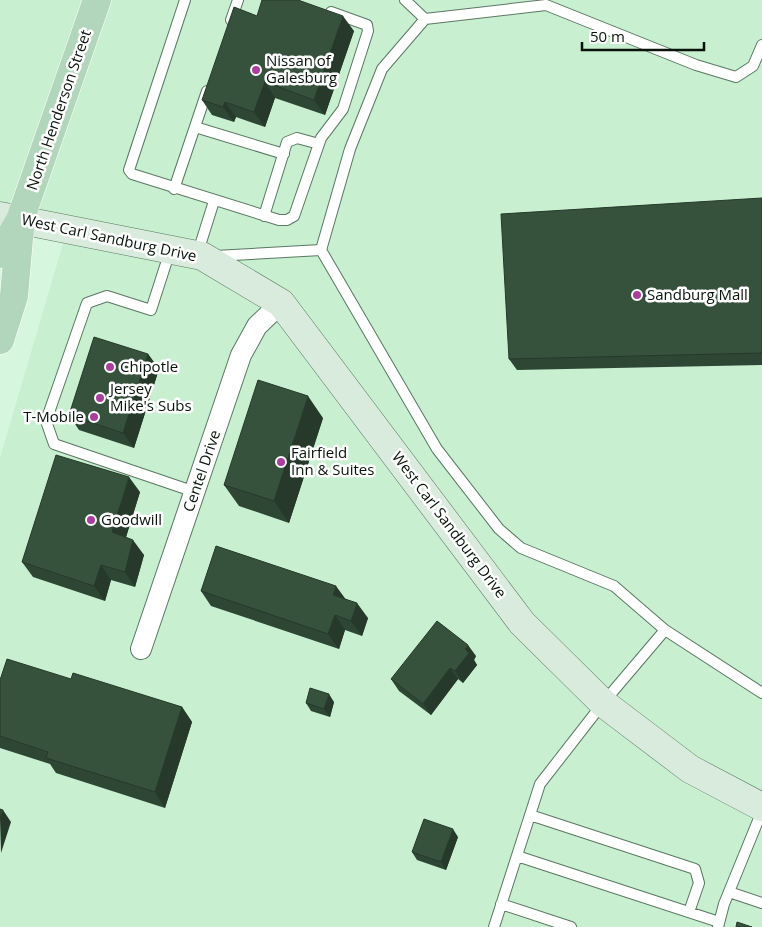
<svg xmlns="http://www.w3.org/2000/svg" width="762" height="927" font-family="'Open Sans',sans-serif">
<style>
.built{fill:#c7efd0}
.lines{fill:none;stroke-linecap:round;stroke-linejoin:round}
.lane-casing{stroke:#5a7862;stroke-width:12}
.street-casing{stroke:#5a7862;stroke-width:22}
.secondary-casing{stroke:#5a7862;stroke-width:29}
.primary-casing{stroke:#fff;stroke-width:29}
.lane{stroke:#fff;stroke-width:10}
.street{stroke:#fff;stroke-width:20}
.secondary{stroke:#d8ebdd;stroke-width:28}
.primary{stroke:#b2d6bb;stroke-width:28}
.wall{fill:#2e4734}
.shaded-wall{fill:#26392b}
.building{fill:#36523d;stroke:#26392b}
.poi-dot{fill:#ab3f9f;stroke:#fff;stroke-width:2}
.labels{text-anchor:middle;stroke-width:5;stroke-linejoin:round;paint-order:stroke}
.poi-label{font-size:15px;fill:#07130b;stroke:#fff;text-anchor:start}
.street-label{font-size:15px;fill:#07130b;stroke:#fff}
</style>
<rect width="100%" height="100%" fill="#d6f7dd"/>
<path class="built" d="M 0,0 L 762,0 L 762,927 L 0,927 L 0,458 L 67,230 L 0,216 Z"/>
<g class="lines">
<defs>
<path id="lane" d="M 185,0 L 129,170 L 132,174 L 279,220 L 287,220 L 294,216 L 321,138 L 343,109 L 368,31 L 367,25 L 331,12
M 405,0 L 425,19
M 231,20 L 238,0
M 762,45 L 753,66 L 736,77 L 696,65 L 546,5 L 425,19 L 382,69 L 350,149 L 321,250 L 437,449 L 499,529 L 521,548 L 614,586 L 665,630 L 762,693
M 195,127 L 284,154
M 174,189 L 207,91
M 264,216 L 287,142 L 297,138 L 319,144
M 170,251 L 151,310 L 107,296 L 87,303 L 46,421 L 54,444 L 195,492
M 197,255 L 214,201
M 215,256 L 321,250
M 530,815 L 695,869 L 699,883 L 689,912
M 517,856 L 719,922
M 729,892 L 762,903
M 501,904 L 571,927
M 494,927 L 540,784 L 603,703 L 665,630
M 718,927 L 724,904 L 762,811"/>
<path id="street" d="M 141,649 L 241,355 L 257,326 L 281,303"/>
<path id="secondary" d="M 0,216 L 202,256 L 281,303 L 522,623 L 603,703 L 690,769 L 762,807"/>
<path id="primary" d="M 0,254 L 20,220 L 97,0
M 0,340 L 14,296 L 20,227"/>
</defs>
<use href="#lane" class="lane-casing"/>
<use href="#street" class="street-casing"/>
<use href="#secondary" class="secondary-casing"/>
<use href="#primary" class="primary-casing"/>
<use href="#lane" class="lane"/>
<use href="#street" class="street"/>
<use href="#secondary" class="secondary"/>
<use href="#primary" class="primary"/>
</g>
<path class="wall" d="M 257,16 L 354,31 L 325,115 L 275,98 L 265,127 L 236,117 L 234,122 L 212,115 L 202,100 Z
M 762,198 L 762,365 L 517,370 L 509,359 Z
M 148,354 L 159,369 L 134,448 L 79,430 L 69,415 Z
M 323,418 L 289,523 L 239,506 L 224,485 Z
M 140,492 L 126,537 L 144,555 L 135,587 L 111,580 L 105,601 L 33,577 L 22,562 Z
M 201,591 L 368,618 L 362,636 L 345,630 L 339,649 L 211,606 Z
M 476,656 L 474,660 L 477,665 L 463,683 L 458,679 L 431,715 L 399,691 L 391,679 Z
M 71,679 L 182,707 L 192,722 L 165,808 L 56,773 L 50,764 L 0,748 L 0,680 Z
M 334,702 L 330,717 L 311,711 L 306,703 Z
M 458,837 L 446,870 L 417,860 L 412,852 Z"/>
<path class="shaded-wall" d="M 343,16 L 354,31 L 325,115 L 314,100 Z
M 265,82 L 275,98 L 265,127 L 254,112 Z
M 225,102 L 236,117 L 234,122 L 223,107 Z
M 148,354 L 159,369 L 134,448 L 123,433 Z
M 308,396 L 323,418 L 289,523 L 274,501 Z
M 129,477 L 140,492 L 123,547 L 112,532 Z
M 133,540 L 144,555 L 135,587 L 125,572 Z
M 101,565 L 111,580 L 105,601 L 94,586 Z
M 336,586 L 347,601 L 333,595 Z
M 357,603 L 368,618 L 362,636 L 351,621 Z
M 335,615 L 345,630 L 339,649 L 328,634 Z
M 468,645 L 476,656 L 474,660 L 477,665 L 463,683 L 455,671 L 465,649 Z
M 450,668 L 458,679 L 431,715 L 423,704 Z
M 329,694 L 334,702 L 330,717 L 324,709 Z
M 182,707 L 192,722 L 165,808 L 155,792 Z
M 3,810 L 11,822 L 1,853 L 0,819 Z
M 453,829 L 458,837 L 446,870 L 441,862 Z"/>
<path class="building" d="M 262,0 L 298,0 L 343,16 L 314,100 L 265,82 L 254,112 L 225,102 L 223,107 L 202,100 L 234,7 L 257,16 Z
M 762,198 L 762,353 L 509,359 L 501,214 Z
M 94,337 L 148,354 L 123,433 L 69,415 Z
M 258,380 L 308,396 L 274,501 L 224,485 Z
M 56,455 L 129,477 L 112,532 L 133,540 L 125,572 L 101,565 L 94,586 L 22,562 Z
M 216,546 L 336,586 L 333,595 L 357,603 L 351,621 L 335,615 L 328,634 L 201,591 Z
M 437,621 L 468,645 L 465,649 L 469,653 L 455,671 L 450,668 L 423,704 L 391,679 Z
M 7,659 L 71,679 L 73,673 L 182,707 L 155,792 L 46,758 L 48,752 L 0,736 L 0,680 Z
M 310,688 L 329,694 L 324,709 L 306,703 Z
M 0,809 L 3,810 L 0,819 Z
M 424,819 L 453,829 L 441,862 L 412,852 Z
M 737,922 L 752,927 L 736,927 Z"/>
<g class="poi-dot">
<circle cx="256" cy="70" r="5"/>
<circle cx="637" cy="295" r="5"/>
<circle cx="110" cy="367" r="5"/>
<circle cx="100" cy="398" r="5"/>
<circle cx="94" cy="417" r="5"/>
<circle cx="281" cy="462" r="5"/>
<circle cx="91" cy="520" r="5"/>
</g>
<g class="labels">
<g class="poi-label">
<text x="266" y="66">Nissan of<tspan x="266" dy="17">Galesburg</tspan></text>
<text x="647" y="300">Sandburg Mall</text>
<text x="120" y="372">Chipotle</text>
<text x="110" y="394">Jersey<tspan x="110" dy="17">Mike's Subs</tspan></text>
<text x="84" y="422" text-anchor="end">T-Mobile</text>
<text x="291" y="458">Fairfield<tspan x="291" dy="17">Inn &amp; Suites</tspan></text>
<text x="101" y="525">Goodwill</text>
</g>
<g class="street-label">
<text transform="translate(59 110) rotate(-71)" y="5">North Henderson Street</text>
<text transform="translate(109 238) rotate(12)" y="5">West Carl Sandburg Drive</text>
<text transform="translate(202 471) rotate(-71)" y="5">Centel Drive</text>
<text transform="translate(449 525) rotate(53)" y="5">West Carl Sandburg Drive</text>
</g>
</g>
<path d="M582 42v8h122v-8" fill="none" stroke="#07130b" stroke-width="2.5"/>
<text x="590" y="42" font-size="15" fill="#07130b" stroke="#ffffff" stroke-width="4" paint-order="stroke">50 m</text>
</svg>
